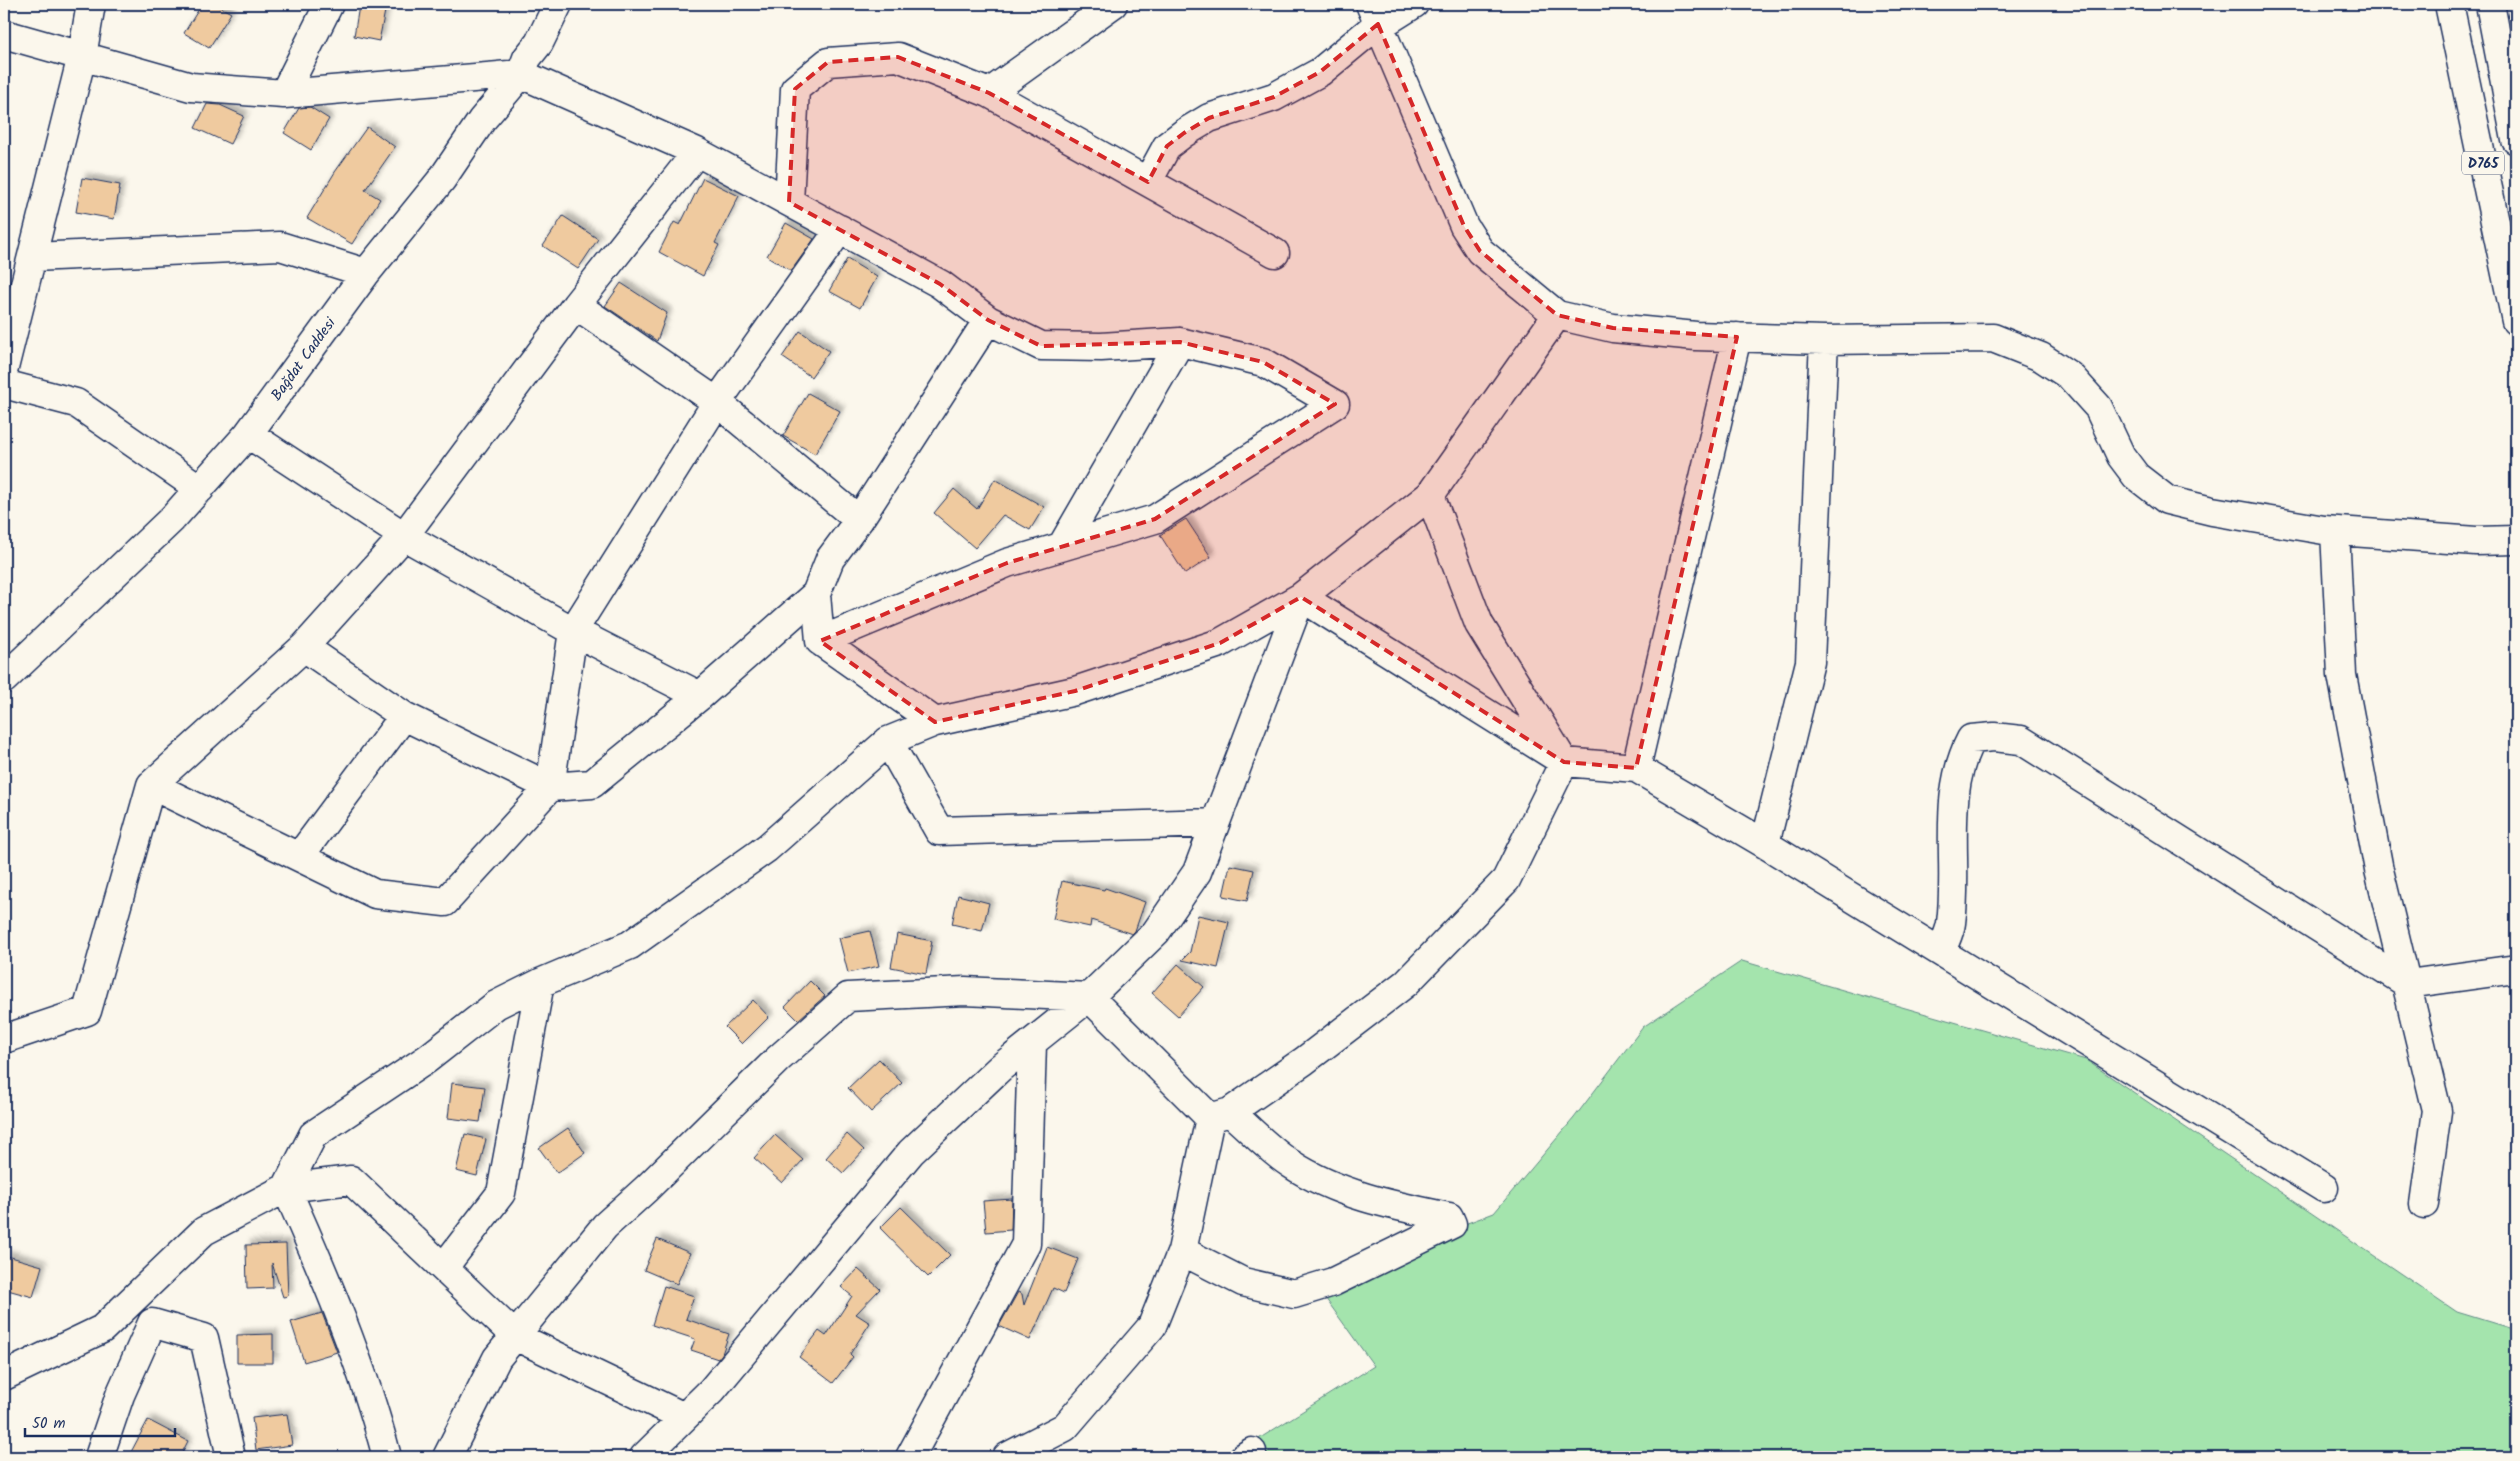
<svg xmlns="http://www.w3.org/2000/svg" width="2520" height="1461" font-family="Kalam,sans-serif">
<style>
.green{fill:#a4e4ad;stroke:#608a86}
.building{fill:#efca9f;stroke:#1b2f5e;filter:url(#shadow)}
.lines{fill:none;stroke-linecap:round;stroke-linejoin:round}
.minor-casing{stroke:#1b2f5e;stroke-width:31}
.highway-casing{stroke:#1b2f5e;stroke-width:31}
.minor{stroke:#fbf7ec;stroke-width:28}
.highway{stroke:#fbf7ec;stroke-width:28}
.marked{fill:#d62828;fill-opacity:0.2;stroke:#d62828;stroke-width:4;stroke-dasharray:10 6;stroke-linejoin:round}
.labels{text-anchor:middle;stroke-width:4;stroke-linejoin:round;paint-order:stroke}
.shield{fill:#fbf7ec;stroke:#5e6b89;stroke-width:1}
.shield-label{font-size:14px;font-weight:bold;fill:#1b2f5e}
.street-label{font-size:15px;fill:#1b2f5e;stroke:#fbf7ec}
</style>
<defs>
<filter id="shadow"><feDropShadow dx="4.5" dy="-4.5" stdDeviation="2.5" flood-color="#0004"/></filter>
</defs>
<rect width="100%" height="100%" fill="#fbf7ec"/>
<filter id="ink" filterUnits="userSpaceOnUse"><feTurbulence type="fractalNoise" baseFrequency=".02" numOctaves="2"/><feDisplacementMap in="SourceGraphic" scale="10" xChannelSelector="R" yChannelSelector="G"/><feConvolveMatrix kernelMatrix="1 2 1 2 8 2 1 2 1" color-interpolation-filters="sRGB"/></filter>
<g filter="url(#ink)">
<path class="green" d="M 1742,961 L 2086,1060 L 2457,1312 L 2516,1330 L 2516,1457 L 1264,1457 L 1257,1440 L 1374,1366 L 1313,1281 L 1494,1213 L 1574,1118 L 1643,1027 Z"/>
<path class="building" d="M 202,4 L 215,4 L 231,13 L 209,48 L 184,33 Z
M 359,6 L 385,11 L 379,41 L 354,36 Z
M 207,104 L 220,105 L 244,116 L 230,144 L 195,128 Z
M 310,107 L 329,119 L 311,150 L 284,133 L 299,108 Z
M 367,127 L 395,147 L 365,190 L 380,199 L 352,244 L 307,218 L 335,172 Z
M 82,178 L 120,185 L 114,219 L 76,212 Z
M 703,178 L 739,196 L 715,243 L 719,245 L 703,276 L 659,252 L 674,222 L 680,225 Z
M 563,216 L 598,239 L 578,269 L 543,246 Z
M 786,223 L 814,239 L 791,271 L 767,256 Z
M 847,259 L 877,277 L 860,308 L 829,291 Z
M 621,283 L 667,313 L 657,341 L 605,306 Z
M 800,331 L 829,351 L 811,377 L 782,357 Z
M 808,393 L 840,411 L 815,454 L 783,436 Z
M 995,479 L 1044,507 L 1030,530 L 1003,515 L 975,548 L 934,513 L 954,489 L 977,509 Z
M 1186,519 L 1211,557 L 1185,574 L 1160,535 Z
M 1230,865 L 1254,870 L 1247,901 L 1223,896 Z
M 1062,881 L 1104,890 L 1105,888 L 1145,902 L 1135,931 L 1132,934 L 1091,920 L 1090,927 L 1053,919 Z
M 958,895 L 989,903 L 982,931 L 952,924 Z
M 1198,915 L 1229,922 L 1218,968 L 1182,960 L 1190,952 Z
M 870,931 L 879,966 L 848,973 L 839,938 Z
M 897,934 L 932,941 L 926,974 L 891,967 Z
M 1178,964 L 1204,987 L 1178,1016 L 1152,993 Z
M 810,981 L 825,996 L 798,1020 L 785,1007 Z
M 753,1000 L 769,1017 L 742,1044 L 725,1027 Z
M 879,1059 L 902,1083 L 871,1112 L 848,1088 Z
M 452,1083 L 485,1087 L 480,1122 L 448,1118 Z
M 568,1128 L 585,1153 L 557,1173 L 539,1148 Z
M 465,1134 L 486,1139 L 477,1176 L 456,1171 Z
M 847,1134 L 864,1150 L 843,1173 L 826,1158 Z
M 775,1135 L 803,1160 L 782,1183 L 754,1158 Z
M 1012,1199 L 1011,1230 L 986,1232 L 983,1201 Z
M 901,1207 L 950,1255 L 928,1277 L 880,1228 Z
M 657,1239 L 690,1253 L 677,1284 L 644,1270 Z
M 286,1244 L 288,1296 L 283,1297 L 272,1263 L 273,1288 L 247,1289 L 246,1245 Z
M 1047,1247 L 1078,1259 L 1064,1293 L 1053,1288 L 1030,1340 L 999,1326 L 1018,1292 L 1022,1294 L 1024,1305 Z
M 4,1255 L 42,1266 L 33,1297 L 4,1289 Z
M 858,1269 L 880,1289 L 856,1314 L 870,1323 L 850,1354 L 853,1357 L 833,1383 L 799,1357 L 819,1331 L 826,1336 L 852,1296 L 841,1287 Z
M 664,1286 L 694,1296 L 686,1319 L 729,1334 L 722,1354 L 718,1359 L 691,1350 L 695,1339 L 652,1325 Z
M 322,1313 L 337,1352 L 304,1362 L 291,1322 Z
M 273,1334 L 273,1363 L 237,1363 L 237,1335 Z
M 287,1414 L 292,1445 L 256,1450 L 252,1418 Z
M 148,1420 L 188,1441 L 180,1457 L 142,1457 L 131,1452 Z"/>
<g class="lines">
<defs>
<path id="minor" d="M 1370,4 L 1464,226 L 1480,251 L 1557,315 L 1613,328 L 1696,336 L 1824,340 L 1993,338 L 2041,357 L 2070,376 L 2098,407 L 2121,456 L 2136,476 L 2167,500 L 2212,511 L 2324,530 L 2476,541 L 2516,540
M 1379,26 L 1414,4
M 4,34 L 191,87 L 284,94 L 521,74 L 697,152 L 940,284 L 988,320 L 1041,346 L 1101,347 L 1180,342 L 1263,362 L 1335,404 L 1155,519 L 1007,563 L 820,641
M 989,93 L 1113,4
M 284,94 L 329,4
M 1148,181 L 1167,146 L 1184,133 L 1209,118 L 1274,97 L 1320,72 L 1378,24
M 789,202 L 795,89 L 828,62 L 898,57 L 989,93 L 1275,253
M 840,229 L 717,402 L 859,520
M 33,257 L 280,246 L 366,273
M 4,368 L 82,56 L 91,4
M 4,384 L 76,403 L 200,489
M 248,434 L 404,536 L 573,631 L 700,696
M 1430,495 L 1479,624 L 1564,762 L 1636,768 L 1765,844 L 2324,1188
M 2335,531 L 2342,675 L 2379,870 L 2437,1111 L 2424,1204
M 1062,546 L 1180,342
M 304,647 L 404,716 L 550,787 L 573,631 L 717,402 L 576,305
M 4,679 L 172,519 L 248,434 L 366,273 L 442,179 L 482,120 L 521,74 L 527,58 L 539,43 L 558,4
M 935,722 L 820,641 L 816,594 L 830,559 L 859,520 L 988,320
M 888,741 L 939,831 L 1215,823
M 1636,768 L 1737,337
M 151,785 L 299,857 L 404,716
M 1765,844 L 1810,662 L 1824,340
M 299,857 L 375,894 L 445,902 L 550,787 L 592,784 L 700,696 L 816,594
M 1941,952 C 1944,943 1950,932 1951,923 C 1959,862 1941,796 1971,739 L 1994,737 L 2021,740 L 2408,984 L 2516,969
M 4,1039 L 87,1011 L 151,785 L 304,647 L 404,536 L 576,305 L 697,152
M 1210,1118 L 1230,1112 L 1304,1061 L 1406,983 L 1506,880 L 1564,762 L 1301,597
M 1182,1251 L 1243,1282 L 1294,1294 L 1333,1282 L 1452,1224 L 1449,1217 C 1395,1206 1338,1195 1291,1164 C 1269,1150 1250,1129 1230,1112
M 444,1267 L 501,1193 L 540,983
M 4,1376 L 102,1329 L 204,1231 L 286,1188 L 313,1135 L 427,1059 L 496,1005 L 540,983 L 630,945 L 767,848 L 888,741 L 935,722 L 1075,691 L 1220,643 L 1301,597 L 1430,495 L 1557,315
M 99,1457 L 120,1395 L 152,1323 L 204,1338 L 231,1457
M 387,1457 C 363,1365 325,1275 286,1188 L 351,1180 L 515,1336 L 684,1417
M 447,1457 L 497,1358 L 605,1226 L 646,1189 L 778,1059 L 848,997 L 965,991 L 1089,997 L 1210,1118
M 644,1457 L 712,1390 L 911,1152 L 1000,1068 L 1089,997 L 1156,932 L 1197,872 L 1301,597
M 910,1457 L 1026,1244 L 1032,1043
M 1007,1457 L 1065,1427 L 1152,1326 L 1182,1251 L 1210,1118
M 1244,1457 L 1252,1452"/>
<path id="highway" d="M 2449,4 L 2516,321
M 2490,4 L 2516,140"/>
</defs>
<use href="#minor" class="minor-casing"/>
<use href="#highway" class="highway-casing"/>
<use href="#minor" class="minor"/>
<use href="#highway" class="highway"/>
</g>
</g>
<path class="marked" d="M 1378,24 L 1464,226 L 1480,251 L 1557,315 L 1613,328 L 1737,337 L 1636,768 L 1564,762 L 1301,597 L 1220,643 L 1075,691 L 935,722 L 820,641 L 1007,563 L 1155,519 L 1335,404 L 1263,362 L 1180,342 L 1041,346 L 988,320 L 940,284 L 789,202 L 795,89 L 828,62 L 898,57 L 989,93 L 1148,182 L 1167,146 L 1184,133 L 1209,118 L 1274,97 L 1320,72 Z"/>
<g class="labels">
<rect class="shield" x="2462" y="151.5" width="42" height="23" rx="4"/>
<g class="shield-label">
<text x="2483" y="168">D765</text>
</g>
<g class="street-label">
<text transform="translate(303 359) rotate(-54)" y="5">Bağdat Caddesi</text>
</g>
</g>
<rect width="2520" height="1461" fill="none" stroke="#fbf7ec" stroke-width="20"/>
<rect x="10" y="10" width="2500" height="1441" fill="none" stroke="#1b2f5e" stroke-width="2" filter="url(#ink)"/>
<path d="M25 1428v8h150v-8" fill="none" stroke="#1b2f5e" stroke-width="2.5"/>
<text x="32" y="1428" font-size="15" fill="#1b2f5e" stroke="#fbf7ec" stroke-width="4" paint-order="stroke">50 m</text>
</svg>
